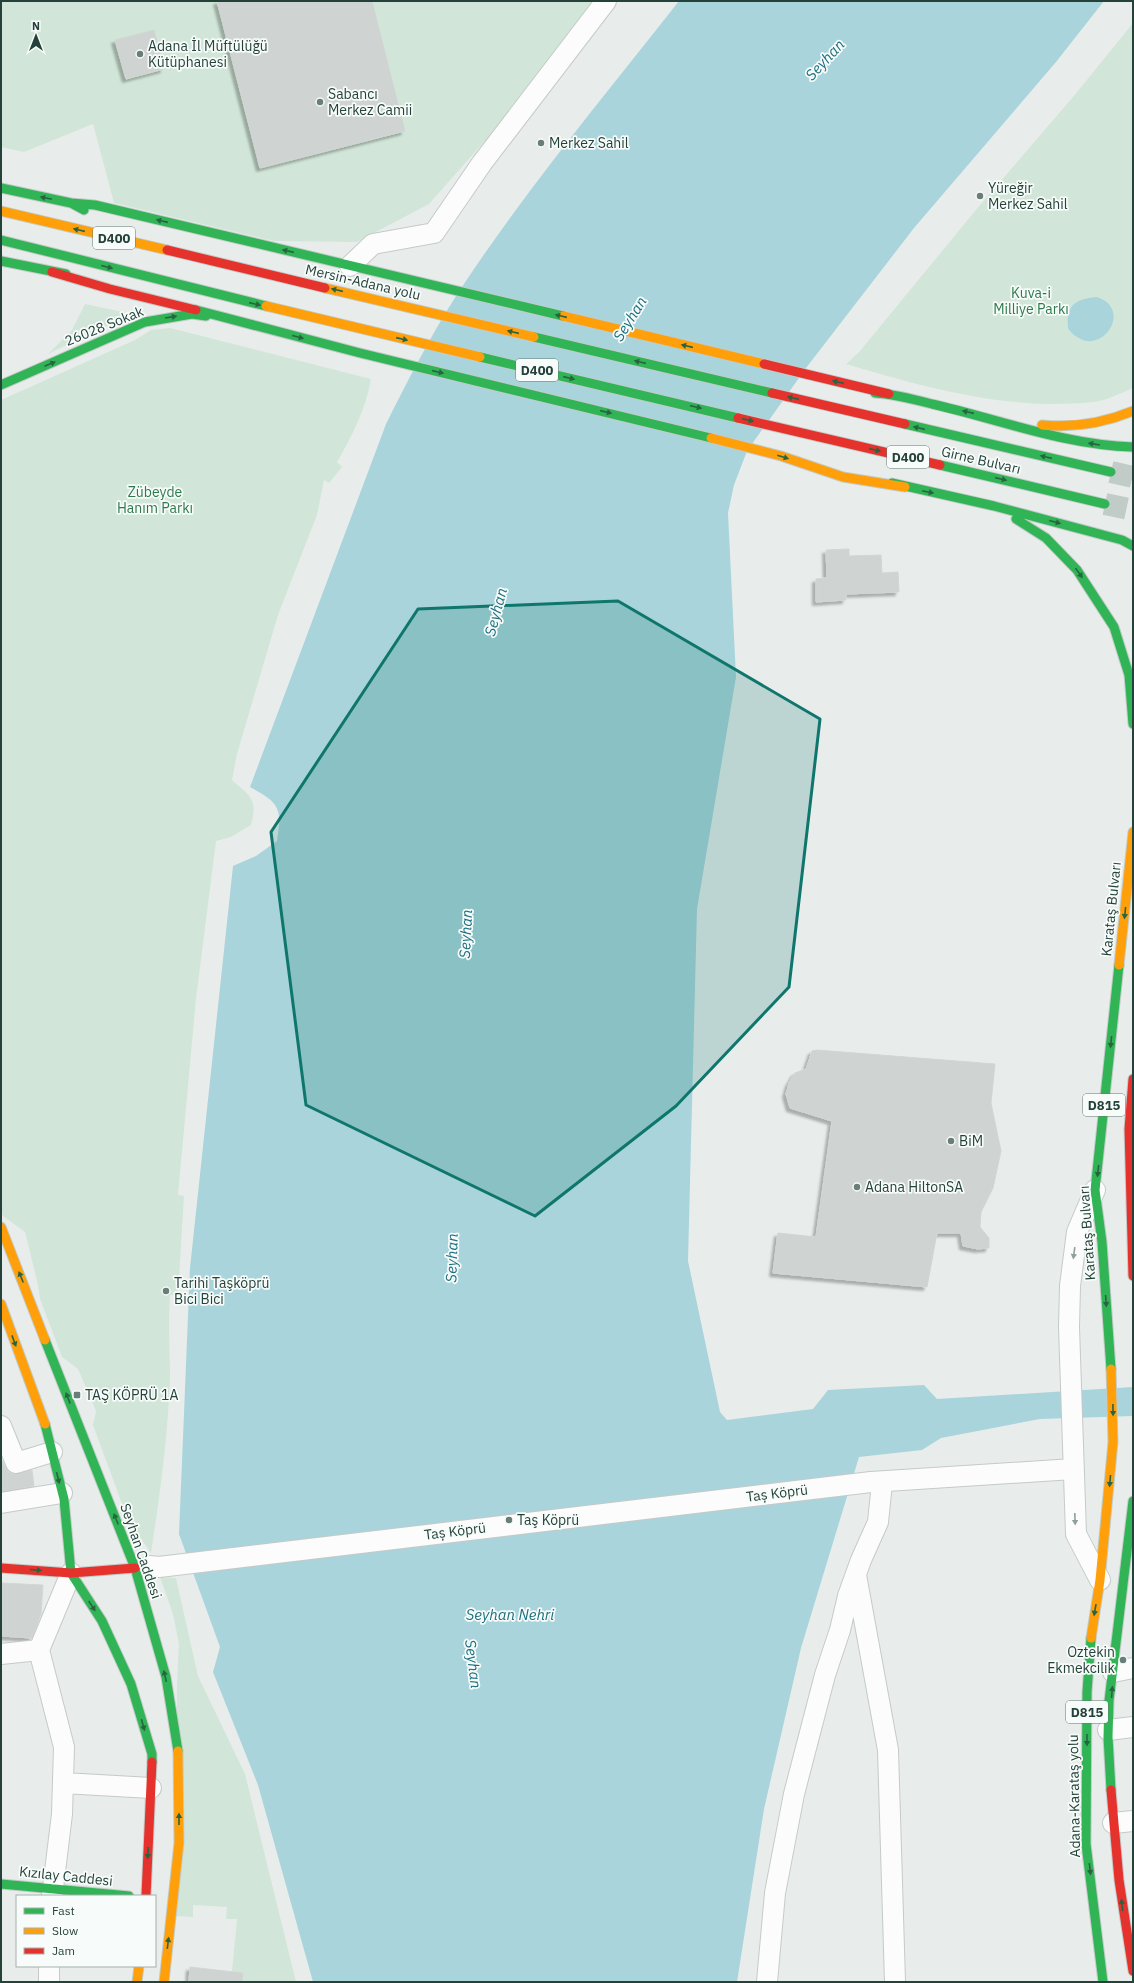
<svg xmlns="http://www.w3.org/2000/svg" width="1134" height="1983" font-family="'IBM Plex Sans',sans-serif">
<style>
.green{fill:#d1e6d8}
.water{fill:#a9d4db}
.building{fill:#cfd4d2;stroke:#d1d6d4;filter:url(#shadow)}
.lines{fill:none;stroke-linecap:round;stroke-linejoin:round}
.highway-tunnel{stroke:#c1cbc8;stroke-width:22;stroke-dasharray:22 11;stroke-linecap:butt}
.street-casing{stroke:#c5cac8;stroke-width:22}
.fast-casing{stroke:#c3cbc8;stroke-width:11}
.slow-casing{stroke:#c3cbc8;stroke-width:11}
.jam-casing{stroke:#c3cbc8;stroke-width:11}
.street{stroke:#fcfcfc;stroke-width:20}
.fast{stroke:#30b455;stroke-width:9}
.slow{stroke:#ff9f0a;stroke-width:9}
.jam{stroke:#e5322d;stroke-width:9}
.oneway{fill:#286442}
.oneway2{fill:#909f9b}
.marked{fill:#0f766e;fill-opacity:0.2;stroke:#0f766e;stroke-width:3;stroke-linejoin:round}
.poi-dot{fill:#697e78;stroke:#f7fbf9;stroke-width:1.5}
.labels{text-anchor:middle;stroke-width:3.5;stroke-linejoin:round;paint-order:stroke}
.shield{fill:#f7fbf9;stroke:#637a73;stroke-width:1}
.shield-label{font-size:13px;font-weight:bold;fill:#24423a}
.poi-label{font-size:14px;fill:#24423a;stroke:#f7fbf9;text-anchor:start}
.street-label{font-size:14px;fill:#24423a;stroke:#f7fbf9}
.park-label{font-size:14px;fill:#2d7a4b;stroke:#f7fbf9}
.water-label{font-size:15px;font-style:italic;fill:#1c6f80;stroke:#f7fbf9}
</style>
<defs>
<filter id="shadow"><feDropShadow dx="-3.5" dy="3.5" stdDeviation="1" flood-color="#0004"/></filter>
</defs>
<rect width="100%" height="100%" fill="#e8edeb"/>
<path class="green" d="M 1,1 L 600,1 L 545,73 L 429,204 L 357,242 L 274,241 L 114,203 L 93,124 L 24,152 L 1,147 Z
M 1133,23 L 1133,388 C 1121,393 1106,401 1093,402 C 1009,411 926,388 846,364 L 860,351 L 975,211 L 1073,97 Z
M 85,304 L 132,314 L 48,354 L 72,330 Z
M 170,328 L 371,379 C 366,409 352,436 337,462 L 342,467 L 329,483 L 324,480 L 317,515 L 278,615 L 237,754 L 232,780 C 251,797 258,799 251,825 L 231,837 L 216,841 L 196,999 L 178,1195 L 184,1196 L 178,1295 L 170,1295 C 168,1323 170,1350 170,1377 C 168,1436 160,1495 151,1553 L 128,1520 L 93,1425 L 96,1411 L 78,1369 L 62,1357 L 40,1299 L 38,1285 L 25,1232 L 3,1216 L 1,1211 L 1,400 L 135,340 L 151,330 Z
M 160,1577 L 176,1578 L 198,1676 L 245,1774 L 296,1982 L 231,1982 L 237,1919 L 226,1919 L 227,1907 L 193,1905 L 193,1917 L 176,1916 L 177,1683 L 179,1644 L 173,1614 Z"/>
<path class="water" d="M 679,1 L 1104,1 L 1056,62 L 914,228 L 806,368 L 747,451 L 734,485 L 728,513 L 736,677 L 697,909 L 688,1261 L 720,1412 L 727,1420 L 813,1409 L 828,1390 L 924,1385 L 937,1399 L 1133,1387 L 1133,1416 L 1040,1419 L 941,1438 L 922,1450 L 859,1457 L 801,1648 L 764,1809 L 737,1982 L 313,1982 L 258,1785 L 213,1672 L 220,1647 L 179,1534 L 190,1268 L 233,866 L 256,856 L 277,841 C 282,808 280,803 250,787 L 386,424 C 408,380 430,337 456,296 C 523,193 603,98 679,1 Z
M 1097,297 C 1133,309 1103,355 1077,337 C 1073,335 1070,331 1068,328 C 1066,305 1075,299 1097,297 Z"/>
<path class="building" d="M 217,1 L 372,1 L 405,131 L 260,168 Z
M 154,30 L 164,69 L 126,79 L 115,40 Z
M 849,549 L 849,556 L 881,555 L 882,573 L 898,572 L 899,592 L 846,594 L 846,600 L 816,602 L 816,579 L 827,578 L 826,550 Z
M 817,1050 L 995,1064 L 991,1103 L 1001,1151 L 993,1188 L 981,1212 L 980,1227 L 989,1238 L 989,1248 L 978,1249 L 963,1246 L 961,1233 L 937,1233 L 927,1287 L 773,1273 L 778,1233 L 816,1237 L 832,1121 L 790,1108 L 786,1094 L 789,1083 L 795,1073 L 806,1069 L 812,1051 Z
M 1,1459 L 8,1472 L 13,1474 L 32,1470 L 34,1486 L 1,1491 Z
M 1,1583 L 43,1585 L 41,1614 L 32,1638 L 1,1636 Z
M 190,1967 L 243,1973 L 242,1982 L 189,1982 Z"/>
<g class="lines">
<path class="highway-tunnel" d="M 1111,472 L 1133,477
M 1105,504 L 1133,510"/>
<defs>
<path id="street" d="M 350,266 L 373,244 L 434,233 L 482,163 L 606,1
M 1095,1190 L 1077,1232 L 1070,1286 L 1069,1327 L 1076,1534 L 1100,1580
M 1,1426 L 16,1463 L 52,1452
M 1,1503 L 62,1493
M 149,1566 L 159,1567 L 871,1482 L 1073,1469
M 856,1575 L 888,1750 L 895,1982
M 1,1654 L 39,1650
M 1113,1672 L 1133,1668
M 1108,1730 L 1133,1727
M 63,1783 L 151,1788
M 1113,1823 L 1133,1821
M 52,1896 L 62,1814 L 64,1747 L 39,1650 L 71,1573
M 49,1982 L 49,1966
M 767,1982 L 775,1893 L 794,1794 L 825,1675 L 840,1630 L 848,1596 L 861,1560 L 878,1522 L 882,1483"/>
<path id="fast" d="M 1,188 L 71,203 L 84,210
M 71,203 L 95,205 L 563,316
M 1,240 L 266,306
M 1,261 L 66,274
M 196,310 L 360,353 L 711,438
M 534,337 L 772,393
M 480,357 L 738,418
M 1,385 L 145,322 L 192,314 L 206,316
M 875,393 C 894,394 913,399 932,404 C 998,419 1064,445 1133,447
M 905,424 L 1111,472
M 940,465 L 1105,504
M 892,483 L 994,506 L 1122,540 L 1133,546
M 1016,519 L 1046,538 L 1077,570 L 1114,627 L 1129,675 L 1133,724
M 45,1340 L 135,1568 L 166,1677 L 178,1751
M 1111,1369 L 1102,1242 L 1095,1190 L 1119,965
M 45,1424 L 64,1499 L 71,1573 L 102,1621 L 131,1684 L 152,1754 L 152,1762
M 1091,1638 L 1087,1692 L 1086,1844 L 1103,1982
M 1111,1790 L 1108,1737 L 1109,1701 L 1133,1501
M 1,1884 L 129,1896"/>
<path id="slow" d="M 1,211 L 167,250
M 325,288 L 534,337
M 266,306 L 480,357
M 563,316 L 764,364
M 1042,425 C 1073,428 1104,423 1133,411
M 711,438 L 781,456 L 843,477 L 905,487
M 1119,965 L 1133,832
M 1,1227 L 45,1340
M 1,1304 L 45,1424
M 1091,1638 L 1100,1580 L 1113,1442 L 1111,1369
M 137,1982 L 139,1966
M 164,1982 L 179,1843 L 178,1751"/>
<path id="jam" d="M 167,250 L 325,288
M 52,272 L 110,289 L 196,310
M 764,364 L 889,394
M 772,393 L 905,424
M 738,418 L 940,465
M 1133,1079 L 1129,1129 L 1133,1276
M 1,1568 L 71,1573 L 135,1568
M 1111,1790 L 1119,1880 L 1133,1971
M 146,1896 L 152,1762"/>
</defs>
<use href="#street" class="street-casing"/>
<use href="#fast" class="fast-casing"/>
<use href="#slow" class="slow-casing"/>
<use href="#jam" class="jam-casing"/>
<use href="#street" class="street"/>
<use href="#fast" class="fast"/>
<use href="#slow" class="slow"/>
<use href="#jam" class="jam"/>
</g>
<defs><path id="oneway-solid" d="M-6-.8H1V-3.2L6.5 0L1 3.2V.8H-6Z"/></defs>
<g class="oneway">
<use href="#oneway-solid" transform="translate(46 198) rotate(-168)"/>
<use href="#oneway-solid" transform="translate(162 221) rotate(-167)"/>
<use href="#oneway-solid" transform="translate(79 230) rotate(-167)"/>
<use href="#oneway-solid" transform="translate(288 251) rotate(-167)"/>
<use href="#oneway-solid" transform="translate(107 267) rotate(14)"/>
<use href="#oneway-solid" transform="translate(337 290) rotate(-167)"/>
<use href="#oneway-solid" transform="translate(255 304) rotate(13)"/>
<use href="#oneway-solid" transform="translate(561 316) rotate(-167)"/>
<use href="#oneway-solid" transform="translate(171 317) rotate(-9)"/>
<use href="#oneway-solid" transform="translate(513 332) rotate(-167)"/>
<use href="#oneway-solid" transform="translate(298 337) rotate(15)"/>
<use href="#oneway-solid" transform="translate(402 339) rotate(13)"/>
<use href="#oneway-solid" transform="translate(687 346) rotate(-167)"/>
<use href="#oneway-solid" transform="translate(640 362) rotate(-167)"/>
<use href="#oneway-solid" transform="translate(50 364) rotate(-23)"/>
<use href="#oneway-solid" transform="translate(438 372) rotate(13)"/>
<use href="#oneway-solid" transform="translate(569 378) rotate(13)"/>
<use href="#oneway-solid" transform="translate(838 382) rotate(-167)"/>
<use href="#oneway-solid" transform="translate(793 398) rotate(-167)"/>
<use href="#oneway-solid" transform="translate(696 407) rotate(13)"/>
<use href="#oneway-solid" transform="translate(606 412) rotate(13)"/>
<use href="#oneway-solid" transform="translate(968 412) rotate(-167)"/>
<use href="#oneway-solid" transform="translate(748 420) rotate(13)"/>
<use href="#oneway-solid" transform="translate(919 428) rotate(-167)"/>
<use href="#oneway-solid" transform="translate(1094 444) rotate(-171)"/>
<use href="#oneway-solid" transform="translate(875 450) rotate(13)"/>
<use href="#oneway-solid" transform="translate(783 457) rotate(18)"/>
<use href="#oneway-solid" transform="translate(1046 457) rotate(-167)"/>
<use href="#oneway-solid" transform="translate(1001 479) rotate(13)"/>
<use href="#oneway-solid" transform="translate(928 492) rotate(12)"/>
<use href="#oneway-solid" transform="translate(1055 522) rotate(15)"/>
<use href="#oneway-solid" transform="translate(1079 573) rotate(54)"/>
<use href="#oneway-solid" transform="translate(1125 913) rotate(96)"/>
<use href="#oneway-solid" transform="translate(1111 1042) rotate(96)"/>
<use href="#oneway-solid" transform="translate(1098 1171) rotate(96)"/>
<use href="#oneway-solid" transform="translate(21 1277) rotate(-112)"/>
<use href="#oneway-solid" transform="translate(1106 1301) rotate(86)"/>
<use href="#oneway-solid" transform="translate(14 1341) rotate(70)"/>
<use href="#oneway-solid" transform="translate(68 1398) rotate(-111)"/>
<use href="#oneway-solid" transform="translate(1113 1410) rotate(89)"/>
<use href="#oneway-solid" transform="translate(58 1478) rotate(76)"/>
<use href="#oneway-solid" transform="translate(1110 1481) rotate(95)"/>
<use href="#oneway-solid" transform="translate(116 1519) rotate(-112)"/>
<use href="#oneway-solid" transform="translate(36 1570) rotate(5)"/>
<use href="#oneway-solid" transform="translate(92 1606) rotate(57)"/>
<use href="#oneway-solid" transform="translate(1095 1610) rotate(100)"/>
<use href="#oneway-solid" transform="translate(165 1676) rotate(-103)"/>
<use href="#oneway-solid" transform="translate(1112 1692) rotate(-85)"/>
<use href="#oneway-solid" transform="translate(143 1725) rotate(74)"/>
<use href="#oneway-solid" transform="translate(1087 1740) rotate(90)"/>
<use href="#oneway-solid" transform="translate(179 1819) rotate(-90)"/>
<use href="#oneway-solid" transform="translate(148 1853) rotate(93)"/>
<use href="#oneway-solid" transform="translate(1090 1869) rotate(83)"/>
<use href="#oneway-solid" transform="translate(1122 1905) rotate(-96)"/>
<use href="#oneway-solid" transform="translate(168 1943) rotate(-83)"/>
</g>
<g class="oneway2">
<use href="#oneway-solid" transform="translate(1074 1253) rotate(98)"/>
<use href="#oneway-solid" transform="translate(1075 1519) rotate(88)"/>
</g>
<path class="marked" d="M 618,601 L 820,719 L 789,987 L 676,1106 L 535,1216 L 306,1105 L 271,832 L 418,609 Z"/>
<g class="poi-dot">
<circle cx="140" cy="54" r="4"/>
<circle cx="320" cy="102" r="4"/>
<circle cx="541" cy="143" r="4"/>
<circle cx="980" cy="196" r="4"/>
<circle cx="951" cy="1141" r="4"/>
<circle cx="857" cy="1187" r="4"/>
<circle cx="166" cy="1291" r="4"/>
<rect x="73" y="1391" width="8" height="8" rx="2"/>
<circle cx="509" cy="1520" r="4"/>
<circle cx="1123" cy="1660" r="4"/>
</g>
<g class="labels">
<g class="shield">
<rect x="93" y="227" width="42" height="22" rx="3"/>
<rect x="516" y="359" width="42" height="22" rx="3"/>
<rect x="887" y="446" width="42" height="22" rx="3"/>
<rect x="1083" y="1094" width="42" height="22" rx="3"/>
<rect x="1066" y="1701" width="42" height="22" rx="3"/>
</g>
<g class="shield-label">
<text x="114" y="243">D400</text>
<text x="537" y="375">D400</text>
<text x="908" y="462">D400</text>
<text x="1104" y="1110">D815</text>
<text x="1087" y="1717">D815</text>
</g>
<g class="poi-label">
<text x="148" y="51">Adana İl Müftülüğü<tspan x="148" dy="16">Kütüphanesi</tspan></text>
<text x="328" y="99">Sabancı<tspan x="328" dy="16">Merkez Camii</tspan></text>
<text x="549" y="148">Merkez Sahil</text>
<text x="988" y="193">Yüreğir<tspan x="988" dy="16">Merkez Sahil</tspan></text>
<text x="959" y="1146">BiM</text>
<text x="865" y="1192">Adana HiltonSA</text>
<text x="174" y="1288">Tarihi Taşköprü<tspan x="174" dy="16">Bici Bici</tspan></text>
<text x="85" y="1400">TAŞ KÖPRÜ 1A</text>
<text x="517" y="1525">Taş Köprü</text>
<text x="1115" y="1657" text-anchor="end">Oztekin<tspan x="1115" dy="16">Ekmekcilik</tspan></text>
</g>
<g class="street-label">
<text transform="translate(363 282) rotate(13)" y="5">Mersin-Adana yolu</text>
<text transform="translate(104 326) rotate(-22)" y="5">26028 Sokak</text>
<text transform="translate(981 460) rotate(13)" y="5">Girne Bulvarı</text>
<text transform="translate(1111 909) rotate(-84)" y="5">Karataş Bulvarı</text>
<text transform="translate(1087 1233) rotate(-94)" y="5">Karataş Bulvarı</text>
<text transform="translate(777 1493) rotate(-7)" y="5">Taș Köprü</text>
<text transform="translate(455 1531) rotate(-7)" y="5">Taș Köprü</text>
<text transform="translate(141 1551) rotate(71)" y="5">Seyhan Caddesi</text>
<text transform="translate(1074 1796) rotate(-91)" y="5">Adana-Karataş yolu</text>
<text transform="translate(66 1876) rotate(6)" y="5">Kızılay Caddesi</text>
</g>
<g class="park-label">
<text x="1031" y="298">Kuva-i<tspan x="1031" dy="16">Milliye Parkı</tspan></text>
<text x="155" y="497">Zübeyde<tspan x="155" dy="16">Hanım Parkı</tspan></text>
</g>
<g class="water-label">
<text transform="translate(825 60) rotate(-47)" y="5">Seyhan</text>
<text transform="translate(630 319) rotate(-58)" y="5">Seyhan</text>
<text transform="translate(496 612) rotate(-75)" y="5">Seyhan</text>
<text transform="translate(466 934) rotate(-87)" y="5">Seyhan</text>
<text transform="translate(452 1258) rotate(-88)" y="5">Seyhan</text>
<text x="510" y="1620">Seyhan Nehri</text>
<text transform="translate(473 1664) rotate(83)" y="5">Seyhan</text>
</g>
</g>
<rect width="1134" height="1983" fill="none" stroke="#24423a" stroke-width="4"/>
<rect x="16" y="1895" width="140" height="72" fill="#f7fbf9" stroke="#a3b1ad"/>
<rect x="24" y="1908" width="20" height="6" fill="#30b455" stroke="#a3b1ad"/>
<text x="52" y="1915" font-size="12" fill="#24423a">Fast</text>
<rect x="24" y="1928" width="20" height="6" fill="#ff9f0a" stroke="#a3b1ad"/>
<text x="52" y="1935" font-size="12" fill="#24423a">Slow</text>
<rect x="24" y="1948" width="20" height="6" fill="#e5322d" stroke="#a3b1ad"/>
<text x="52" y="1955" font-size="12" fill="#24423a">Jam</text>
<g transform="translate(36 36)" stroke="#f7fbf9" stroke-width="3" paint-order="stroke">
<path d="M0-3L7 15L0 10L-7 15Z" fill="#24423a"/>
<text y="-6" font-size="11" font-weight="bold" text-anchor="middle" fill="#24423a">N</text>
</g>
</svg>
